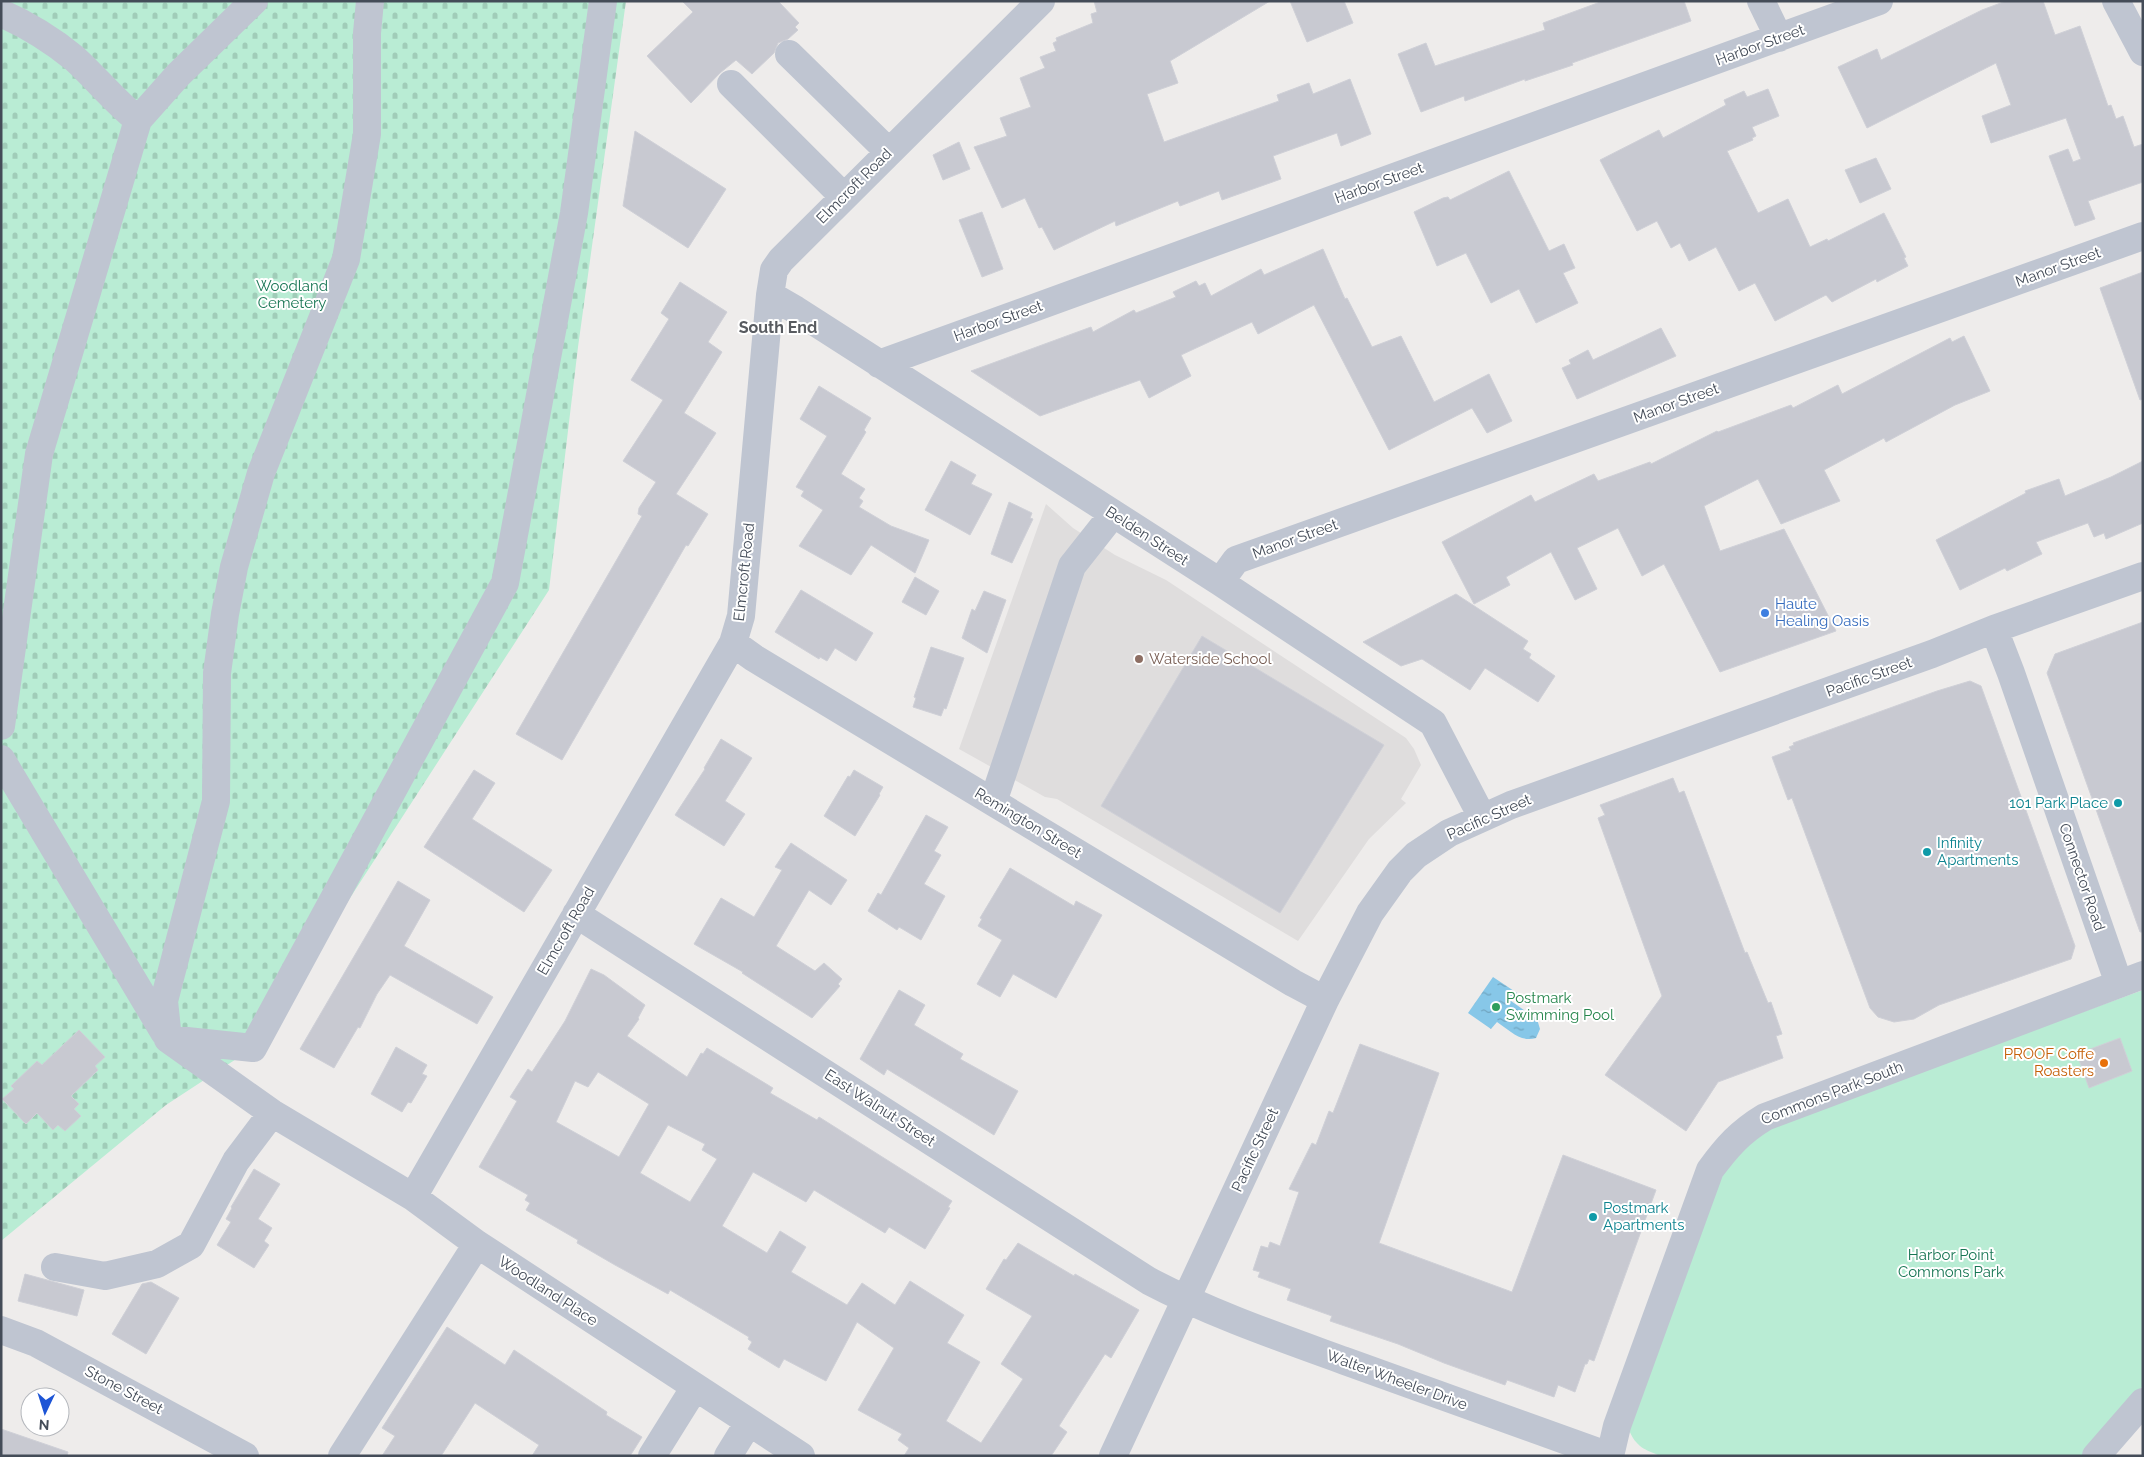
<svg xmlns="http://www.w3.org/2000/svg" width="2144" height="1457" font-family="Raleway,sans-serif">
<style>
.education{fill:#dfdddd}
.cemetery{fill:url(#cemetery-stones)}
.green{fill:#b9ecd4}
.water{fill:url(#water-ripples)}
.building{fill:#c8c9d1;stroke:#cfd0d7;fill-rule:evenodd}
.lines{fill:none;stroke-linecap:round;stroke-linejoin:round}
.minor{stroke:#bfc5d1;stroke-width:28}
.shop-dot{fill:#3f7fe0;stroke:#fff;stroke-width:2}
.education-dot{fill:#8d6e63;stroke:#fff;stroke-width:2}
.culture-dot{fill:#0f9aa8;stroke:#fff;stroke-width:2}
.leisure-dot{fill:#2e9e5b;stroke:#fff;stroke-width:2}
.food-dot{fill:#e8710a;stroke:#fff;stroke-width:2}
.labels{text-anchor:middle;stroke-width:4;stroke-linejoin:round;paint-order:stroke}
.street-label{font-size:15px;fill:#444c58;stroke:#fff}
.park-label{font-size:15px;fill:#187654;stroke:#fff}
.shop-label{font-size:15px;fill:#366cbe;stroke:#fff;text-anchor:start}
.education-label{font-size:15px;fill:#785e54;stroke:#fff;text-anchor:start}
.culture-label{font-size:15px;fill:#0d838f;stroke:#fff;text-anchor:start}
.leisure-label{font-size:15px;fill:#27864d;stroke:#fff;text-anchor:start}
.food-label{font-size:15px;fill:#c56008;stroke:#fff;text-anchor:end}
.neighbourhood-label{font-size:16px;font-weight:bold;fill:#585b60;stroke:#fff}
</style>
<defs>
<pattern id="cemetery-stones" width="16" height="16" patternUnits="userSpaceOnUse" patternTransform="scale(1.25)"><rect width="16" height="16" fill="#b9ecd4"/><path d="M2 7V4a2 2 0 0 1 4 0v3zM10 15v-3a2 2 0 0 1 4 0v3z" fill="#a0ccb8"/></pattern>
<pattern id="water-ripples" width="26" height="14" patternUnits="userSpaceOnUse" patternTransform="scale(1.25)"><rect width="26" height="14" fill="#87c7e8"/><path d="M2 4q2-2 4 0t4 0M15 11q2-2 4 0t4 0" fill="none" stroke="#70a4bf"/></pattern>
</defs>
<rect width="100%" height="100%" fill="#eeeceb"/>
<path class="education" d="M 1046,504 L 1073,528 L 1115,555 L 1166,580 L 1406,738 L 1414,749 L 1421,765 L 1401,799 L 1406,803 L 1369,839 L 1298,941 L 1057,799 L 1045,797 L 959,749 Z"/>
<path class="cemetery" d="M 1,1 L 626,1 L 578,347 L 549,590 L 253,1048 L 166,1105 L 1,1241 Z"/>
<path class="green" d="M 2143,990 L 2143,1386 L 2082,1456 L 1661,1456 C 1645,1450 1636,1447 1629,1430 L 1718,1183 L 1731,1162 L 1745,1144 L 1773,1125 Z"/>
<path class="water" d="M 1493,977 L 1517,993 L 1511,1001 L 1537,1019 L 1540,1029 L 1536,1038 C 1521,1043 1509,1030 1497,1022 L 1491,1029 L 1468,1013 Z"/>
<path class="building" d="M 682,1 L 778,1 L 799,23 L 795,27 L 798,30 L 788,39 L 778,43 L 774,53 L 752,74 L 736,60 L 720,73 L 691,103 L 647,56 L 693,12 Z
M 1094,1 L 1270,1 L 1170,61 L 1178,83 L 1147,94 L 1164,142 L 1279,101 L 1277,95 L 1309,83 L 1313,94 L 1350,79 L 1371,134 L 1341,146 L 1337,133 L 1273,156 L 1281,179 L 1222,200 L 1219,191 L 1180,206 L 1178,201 L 1116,226 L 1115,221 L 1054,250 L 1042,227 L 1039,228 L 1025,198 L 1002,208 L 974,147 L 1007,136 L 1000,118 L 1031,107 L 1020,78 L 1045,68 L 1040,57 L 1056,51 L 1053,43 L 1057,41 L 1056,38 L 1093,23 L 1091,14 L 1097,12 Z
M 1290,1 L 1344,1 L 1353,23 L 1307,42 Z
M 1603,1 L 1684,1 L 1691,21 L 1572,63 L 1573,65 L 1525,81 L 1525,79 L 1465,101 L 1464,96 L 1421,112 L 1398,54 L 1426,43 L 1435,66 L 1545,30 L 1543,23 Z
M 2006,1 L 2043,1 L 2055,35 L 2080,26 L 2108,106 L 2111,105 L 2116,119 L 2123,116 L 2134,147 L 2143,144 L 2143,182 L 2088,201 L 2095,219 L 2075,226 L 2049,156 L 2068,149 L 2073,162 L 2081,159 L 2066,118 L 1991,143 L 1982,116 L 2011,105 L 1996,63 L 1867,128 L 1838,67 L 1877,49 L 1881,60 L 1982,10 Z
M 1768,89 L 1779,116 L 1752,127 L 1756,136 L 1752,138 L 1753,140 L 1727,151 L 1758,213 L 1788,199 L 1810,247 L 1827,239 L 1828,241 L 1884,213 L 1906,257 L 1904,258 L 1908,266 L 1877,282 L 1876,279 L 1832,302 L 1826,295 L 1775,321 L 1755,283 L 1739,291 L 1716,247 L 1689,261 L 1680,243 L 1671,248 L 1657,221 L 1637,231 L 1600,160 L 1659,130 L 1663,138 L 1726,105 L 1724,100 L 1744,91 L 1747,97 Z
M 635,131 L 726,189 L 688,248 L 623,206 Z
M 959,142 L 970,169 L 943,180 L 933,155 Z
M 1876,158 L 1891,189 L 1860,203 L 1845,170 Z
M 1509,171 L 1549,251 L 1564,244 L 1575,268 L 1563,273 L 1578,303 L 1536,323 L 1519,289 L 1491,303 L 1466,253 L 1437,266 L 1414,212 L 1443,198 L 1448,197 L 1450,200 Z
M 982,212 L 1003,269 L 982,277 L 959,220 Z
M 1323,249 L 1345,299 L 1347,298 L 1372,347 L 1401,336 L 1434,402 L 1489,374 L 1512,421 L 1487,433 L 1472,408 L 1389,450 L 1314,305 L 1258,334 L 1252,322 L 1181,355 L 1191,376 L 1149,398 L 1140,380 L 1040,416 L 971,371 L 1091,327 L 1093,332 L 1134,310 L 1136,313 L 1176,297 L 1173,292 L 1196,281 L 1199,286 L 1205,283 L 1211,296 L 1261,269 L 1264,275 Z
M 2143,272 L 2143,399 L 2140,400 L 2100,288 Z
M 680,282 L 727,312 L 708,342 L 722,352 L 684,413 L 716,433 L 676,494 L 708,514 L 688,546 L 686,545 L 562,760 L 516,734 L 642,516 L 638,514 L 639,508 L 656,482 L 623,461 L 663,400 L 631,380 L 669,319 L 661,313 Z
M 1661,328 L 1676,356 L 1577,399 L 1562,368 L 1571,364 L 1569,360 L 1588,350 L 1593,360 Z
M 1964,336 L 1990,391 L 1955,405 L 1886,442 L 1884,438 L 1824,470 L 1840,501 L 1781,524 L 1758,479 L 1704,506 L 1720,551 L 1784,529 L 1836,631 L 1720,672 L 1664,564 L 1642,576 L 1618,528 L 1577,548 L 1597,589 L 1575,600 L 1551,552 L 1506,577 L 1510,585 L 1474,604 L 1442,542 L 1531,495 L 1535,502 L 1594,474 L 1598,481 L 1650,462 L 1651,464 L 1717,431 L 1718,432 L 1791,405 L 1793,408 L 1838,385 L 1842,394 L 1950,338 L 1952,342 Z
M 819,386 L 871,418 L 864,430 L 866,432 L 841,474 L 865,489 L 859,498 L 863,501 L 859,507 L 891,526 L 929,540 L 915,573 L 871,545 L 851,575 L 799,546 L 823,510 L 801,496 L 804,491 L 796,487 L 827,436 L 800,419 Z
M 951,461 L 976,475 L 971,484 L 992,494 L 970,535 L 925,510 Z
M 2143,461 L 2143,523 L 2106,539 L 2104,533 L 2094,537 L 2088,523 L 2036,542 L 2042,554 L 2007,571 L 2005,568 L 1960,590 L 1936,540 L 2026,493 L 2025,491 L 2059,479 L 2065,496 L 2111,477 Z
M 1009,502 L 1032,513 L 1030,518 L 1033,519 L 1012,563 L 991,554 Z
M 915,577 L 939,591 L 926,615 L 902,602 Z
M 801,590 L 873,633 L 856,661 L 835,648 L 827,661 L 820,657 L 819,659 L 775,632 Z
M 984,591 L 1006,600 L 987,653 L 962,638 L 972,609 L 975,611 Z
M 1456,594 L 1528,641 L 1523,649 L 1531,654 L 1529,658 L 1555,676 L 1538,702 L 1485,668 L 1470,690 L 1422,659 L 1401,666 L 1363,642 Z
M 2143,622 L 2143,932 L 2140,932 L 2047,673 L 2055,654 Z
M 1202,636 L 1384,745 L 1280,913 L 1101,806 Z
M 931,647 L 964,658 L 946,709 L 944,708 L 941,716 L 913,707 L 916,698 L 914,697 Z
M 1970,681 L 1981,686 L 2075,946 L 2071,959 L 1939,1005 L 1914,1019 L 1894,1022 L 1878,1017 L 1870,1008 L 1792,798 L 1788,800 L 1772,757 L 1791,750 L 1789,747 L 1794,745 L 1793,743 L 1937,691 Z
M 721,739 L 752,758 L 725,801 L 745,814 L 724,846 L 675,815 L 705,769 L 704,768 Z
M 474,770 L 495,783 L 472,819 L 552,870 L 524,912 L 424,847 Z
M 854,770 L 883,787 L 879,794 L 880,795 L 855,836 L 824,816 L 848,776 L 850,777 Z
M 1673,778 L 1679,793 L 1684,791 L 1745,953 L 1747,952 L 1768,1003 L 1771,1002 L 1782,1034 L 1776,1036 L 1783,1058 L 1718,1082 L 1686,1131 L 1605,1075 L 1662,996 L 1598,818 L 1605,815 L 1600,805 Z
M 926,815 L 948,827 L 934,851 L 941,855 L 924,884 L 945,896 L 921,940 L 899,927 L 897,930 L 868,911 L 878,893 L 881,895 Z
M 791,843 L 847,880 L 831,905 L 809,890 L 776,946 L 815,971 L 824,963 L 842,979 L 838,984 L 840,986 L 812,1018 L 742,973 L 743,972 L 694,944 L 721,898 L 754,917 L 782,870 L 775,867 Z
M 1010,868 L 1074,906 L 1076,901 L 1102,915 L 1056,998 L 1013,974 L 1000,997 L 977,984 L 1002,940 L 978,926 L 982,919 L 980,918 Z
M 398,881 L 430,900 L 404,946 L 493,997 L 477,1024 L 390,975 L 377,994 L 360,1028 L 358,1027 L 334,1068 L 300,1049 Z
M 591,969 L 604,975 L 645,1005 L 638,1018 L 639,1019 L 627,1036 L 687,1077 L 701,1053 L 703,1054 L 707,1048 L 773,1088 L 770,1093 L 817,1120 L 819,1117 L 952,1201 L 948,1207 L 950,1208 L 925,1249 L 889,1227 L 885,1233 L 814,1190 L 806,1202 L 753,1172 L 722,1226 L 767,1253 L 780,1231 L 806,1247 L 791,1272 L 847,1305 L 862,1283 L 895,1305 L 910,1281 L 964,1315 L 947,1343 L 980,1362 L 946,1421 L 981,1443 L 1023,1379 L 1001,1364 L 1032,1316 L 986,1289 L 1004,1259 L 1006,1260 L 1018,1243 L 1074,1276 L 1075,1274 L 1139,1310 L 1111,1358 L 1105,1354 L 1059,1426 L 1067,1432 L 1051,1456 L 904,1456 L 909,1448 L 898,1440 L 902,1434 L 858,1410 L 894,1348 L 857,1322 L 826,1381 L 784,1359 L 779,1368 L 748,1349 L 752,1342 L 748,1339 L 749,1337 L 670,1290 L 668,1294 L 615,1265 L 577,1243 L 578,1240 L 526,1210 L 530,1203 L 525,1200 L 528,1195 L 479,1167 L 517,1101 L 510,1097 L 528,1069 L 532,1072 L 565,1021 ZM 598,1072 L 649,1104 L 619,1157 L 556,1122 L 575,1081 L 588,1087 ZM 668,1125 L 705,1144 L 702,1150 L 717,1159 L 690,1202 L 640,1173 Z
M 899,990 L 925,1005 L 914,1025 L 963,1054 L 960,1059 L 1018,1091 L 994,1135 L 887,1069 L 884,1075 L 860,1059 Z
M 79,1030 L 105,1057 L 95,1066 L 98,1070 L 71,1096 L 79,1104 L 74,1109 L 81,1116 L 65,1131 L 58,1125 L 53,1130 L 37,1113 L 26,1124 L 2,1099 L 14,1089 L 11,1086 L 37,1061 L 42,1065 Z
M 2120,1038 L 2132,1071 L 2089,1088 L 2077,1054 Z
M 1360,1044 L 1439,1073 L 1379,1243 L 1512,1292 L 1563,1155 L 1656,1190 L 1594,1361 L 1589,1359 L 1587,1364 L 1585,1364 L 1575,1392 L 1558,1385 L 1554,1397 L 1507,1380 L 1505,1385 L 1444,1363 L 1398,1344 L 1330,1321 L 1332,1316 L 1287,1300 L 1291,1289 L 1258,1277 L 1260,1272 L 1253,1270 L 1261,1246 L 1268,1248 L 1270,1242 L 1280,1246 L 1299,1192 L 1289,1189 L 1312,1143 L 1316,1145 L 1329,1111 L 1333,1113 Z
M 396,1047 L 427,1065 L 422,1074 L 427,1076 L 411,1103 L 408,1102 L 402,1112 L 371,1094 Z
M 254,1169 L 280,1184 L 258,1219 L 272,1228 L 264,1241 L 269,1245 L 254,1268 L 217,1245 L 231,1222 L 226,1219 L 232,1208 L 231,1207 Z
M 25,1274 L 84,1290 L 77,1316 L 18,1301 Z
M 151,1282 L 179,1298 L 146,1354 L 112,1334 L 142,1284 Z
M 447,1327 L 505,1365 L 514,1350 L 607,1412 L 606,1415 L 642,1437 L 630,1456 L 532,1456 L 539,1445 L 475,1403 L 441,1456 L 382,1456 L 395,1436 L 382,1428 Z
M 1,1429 L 68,1452 L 67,1456 L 1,1456 Z"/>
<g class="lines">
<path class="minor" d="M 603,1 L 574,213 L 505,583 L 253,1048 L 168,1039 L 272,1113 L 413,1197 L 477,1244 L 801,1456
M 1761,1 L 1779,38
M 2116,1 L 2143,52
M 1,13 C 28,25 51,39 74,58 C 96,78 115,102 138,120
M 789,54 L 889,152
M 731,84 L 844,197
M 770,295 L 796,310 L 1220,582 L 1433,723 L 1482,817
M 879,364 L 1879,1
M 1220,582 L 1236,560 L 2143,236
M 1994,629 L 2011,673 L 2119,984
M 733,643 L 754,658 L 1293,983 L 1325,1000
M 1,726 L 39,454 L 138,120 L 178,75 L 254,1
M 1,759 L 164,1032
M 993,802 L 1072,566 L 1113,514
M 576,914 L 1149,1281 C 1212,1314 1279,1337 1345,1361 C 1433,1393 1521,1425 1609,1456
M 168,1039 L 164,1001 L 216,801 L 217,673 L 225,614 L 234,567 L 261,473 L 346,259 L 367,134 L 367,33 L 370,1
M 413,1197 L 733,643 L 741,616 L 770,295 L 774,270 L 781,260 L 1041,1
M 55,1267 L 105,1276 L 157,1264 L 191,1245 L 236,1161 L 272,1113
M 1,1330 L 36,1343 L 245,1456
M 342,1456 L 477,1244
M 652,1456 L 695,1387
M 728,1456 L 749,1422
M 1113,1456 L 1325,1000 L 1370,913 L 1400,871 L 1416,855 L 1449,833 L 1511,805 L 1932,654 L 1994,629 L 2143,576
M 1610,1456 L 1617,1426 L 1710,1170 C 1727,1147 1740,1132 1765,1117 L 2143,975
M 2096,1456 L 2143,1402"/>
</g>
<circle class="shop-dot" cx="1765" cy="613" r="5"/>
<circle class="education-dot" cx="1139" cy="659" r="5"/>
<g class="culture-dot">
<circle cx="2118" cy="803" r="5"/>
<circle cx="1927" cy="852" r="5"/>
<circle cx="1593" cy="1217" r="5"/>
</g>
<circle class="leisure-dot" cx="1496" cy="1007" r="5"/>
<circle class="food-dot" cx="2104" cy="1063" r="5"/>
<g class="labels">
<g class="street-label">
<text transform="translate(1760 45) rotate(-20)" y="5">Harbor Street</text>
<text transform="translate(1379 183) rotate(-20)" y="5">Harbor Street</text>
<text transform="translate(854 186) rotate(-45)" y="5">Elmcroft Road</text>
<text transform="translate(2058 267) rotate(-20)" y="5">Manor Street</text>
<text transform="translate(998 321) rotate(-20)" y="5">Harbor Street</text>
<text transform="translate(1676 403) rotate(-20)" y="5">Manor Street</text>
<text transform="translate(1147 536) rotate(33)" y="5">Belden Street</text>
<text transform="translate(1295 539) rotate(-20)" y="5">Manor Street</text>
<text transform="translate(744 572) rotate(-84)" y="5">Elmcroft Road</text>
<text transform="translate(1869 677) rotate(-20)" y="5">Pacific Street</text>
<text transform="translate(1489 817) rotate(-24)" y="5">Pacific Street</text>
<text transform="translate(1028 823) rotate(31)" y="5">Remington Street</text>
<text transform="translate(2082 877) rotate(71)" y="5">Connector Road</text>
<text transform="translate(566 931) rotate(-60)" y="5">Elmcroft Road</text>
<text transform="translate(1832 1093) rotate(-21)" y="5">Commons Park South</text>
<text transform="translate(880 1108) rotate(33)" y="5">East Walnut Street</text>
<text transform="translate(1255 1150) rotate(-65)" y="5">Pacific Street</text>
<text transform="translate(548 1291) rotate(33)" y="5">Woodland Place</text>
<text transform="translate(1397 1380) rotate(20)" y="5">Walter Wheeler Drive</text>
<text transform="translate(124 1390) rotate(28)" y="5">Stone Street</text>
</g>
<g class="park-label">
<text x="292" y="291">Woodland<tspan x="292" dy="17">Cemetery</tspan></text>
<text x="1951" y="1260">Harbor Point<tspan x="1951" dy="17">Commons Park</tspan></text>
</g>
<g class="shop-label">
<text x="1775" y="609">Haute<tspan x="1775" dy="17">Healing Oasis</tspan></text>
</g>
<g class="education-label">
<text x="1149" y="664">Waterside School</text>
</g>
<g class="culture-label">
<text x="2108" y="808" text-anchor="end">101 Park Place</text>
<text x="1937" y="848">Infinity<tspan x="1937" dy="17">Apartments</tspan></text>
<text x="1603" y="1213">Postmark<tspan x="1603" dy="17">Apartments</tspan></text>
</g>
<g class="leisure-label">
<text x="1506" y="1003">Postmark<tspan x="1506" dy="17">Swimming Pool</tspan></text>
</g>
<g class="food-label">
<text x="2094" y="1059">PROOF Coffe<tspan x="2094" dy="17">Roasters</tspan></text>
</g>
<g class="neighbourhood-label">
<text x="778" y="333">South End</text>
</g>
</g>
<rect width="2144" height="1457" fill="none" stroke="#444c58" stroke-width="5"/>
<g transform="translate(45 1412) rotate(184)"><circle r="24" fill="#ffffff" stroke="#b4b7bc"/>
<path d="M0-4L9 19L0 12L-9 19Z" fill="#1d55d6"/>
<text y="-8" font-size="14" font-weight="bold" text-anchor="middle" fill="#444c58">N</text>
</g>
</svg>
